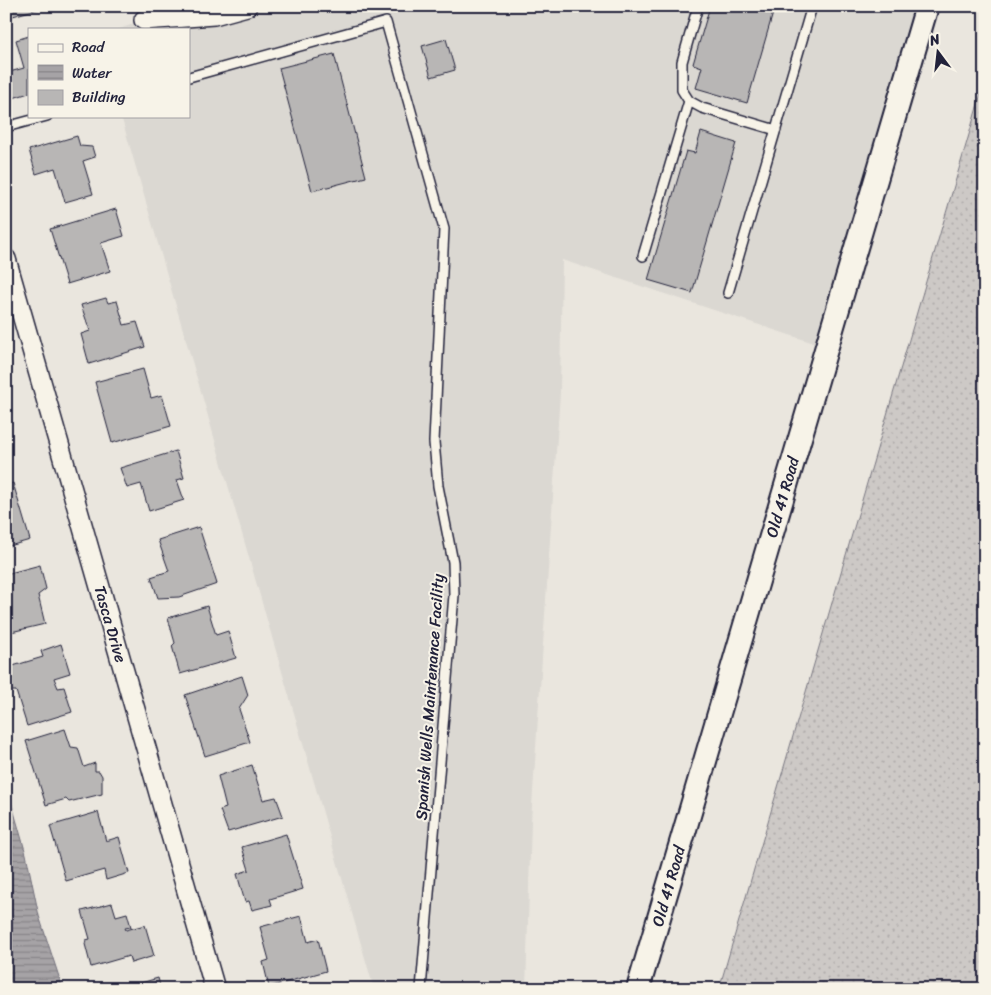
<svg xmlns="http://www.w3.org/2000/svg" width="991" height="995" font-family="Sriracha,sans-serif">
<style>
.built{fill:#dbd8d2}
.grass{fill:url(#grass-dots);stroke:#787680}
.water{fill:url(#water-rules);stroke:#716f7b}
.building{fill:#b8b6b5;stroke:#22223b}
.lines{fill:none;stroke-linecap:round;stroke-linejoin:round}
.service-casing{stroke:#22223b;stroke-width:12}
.minor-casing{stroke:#22223b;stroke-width:22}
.tertiary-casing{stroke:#22223b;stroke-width:26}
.service{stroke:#f7f3e8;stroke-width:9}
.minor{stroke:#f7f3e8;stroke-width:19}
.tertiary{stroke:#f7f3e8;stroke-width:22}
.labels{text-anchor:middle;stroke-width:4;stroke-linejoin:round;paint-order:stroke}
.street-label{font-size:16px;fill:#22223b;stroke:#f7f3e8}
</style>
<defs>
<pattern id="grass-dots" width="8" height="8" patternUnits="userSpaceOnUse" patternTransform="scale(1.25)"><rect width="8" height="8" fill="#cdc9c6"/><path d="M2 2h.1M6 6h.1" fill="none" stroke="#b0acab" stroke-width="1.8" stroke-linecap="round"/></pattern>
<pattern id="water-rules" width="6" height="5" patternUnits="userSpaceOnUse" patternTransform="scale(1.25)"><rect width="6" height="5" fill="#a6a3a6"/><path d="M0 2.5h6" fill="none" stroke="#878488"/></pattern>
</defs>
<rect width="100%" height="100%" fill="#eae6de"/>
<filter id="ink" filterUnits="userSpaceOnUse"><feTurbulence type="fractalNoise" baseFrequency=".02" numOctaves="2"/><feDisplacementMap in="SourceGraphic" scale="10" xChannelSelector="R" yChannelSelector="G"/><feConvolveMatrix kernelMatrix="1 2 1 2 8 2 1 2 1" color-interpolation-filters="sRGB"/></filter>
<g filter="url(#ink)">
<path class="built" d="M 187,6 L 916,6 L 817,344 L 562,260 L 560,393 L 531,821 L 526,989 L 374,989 L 121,116 L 189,116 L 189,29 L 119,29 Z"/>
<path class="grass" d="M 985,80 L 985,989 L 719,989 Z"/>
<path class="water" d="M 6,784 L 26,854 L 39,916 L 63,989 L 6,989 Z"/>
<path class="building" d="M 6,6 L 44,6 L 44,7 L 6,18 Z
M 710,6 L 775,6 L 747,103 L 696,88 L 702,67 L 693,64 Z
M 29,36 L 29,93 L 13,98 L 6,73 L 24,68 L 16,40 Z
M 446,39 L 455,70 L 431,77 L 422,46 Z
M 334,54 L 366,177 L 312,191 L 279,68 Z
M 701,132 L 736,143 L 692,293 L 648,280 L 686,151 L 695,153 Z
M 77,136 L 80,146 L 92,147 L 95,157 L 83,161 L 93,194 L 65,202 L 55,168 L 36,174 L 29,150 Z
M 116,209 L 124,236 L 101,243 L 110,271 L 67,284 L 50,229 Z
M 106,298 L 108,303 L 117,301 L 124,325 L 137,322 L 145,347 L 89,364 L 81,334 L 90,331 L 81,305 Z
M 143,369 L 151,398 L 162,395 L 171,426 L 112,443 L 95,382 Z
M 176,451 L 184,478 L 177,480 L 184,500 L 149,511 L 141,484 L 127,488 L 120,468 Z
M 13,483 L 30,540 L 6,547 L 6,485 Z
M 199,527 L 217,584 L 179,597 L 158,598 L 151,577 L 169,571 L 158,540 Z
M 40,565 L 46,589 L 38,595 L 45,624 L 11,632 L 8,620 L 6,621 L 6,574 Z
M 207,606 L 216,635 L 228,631 L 236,658 L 180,674 L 172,646 L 175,643 L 168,618 Z
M 61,644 L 70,673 L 54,678 L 58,688 L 64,687 L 72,712 L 27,726 L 16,691 L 11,691 L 6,675 L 6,668 L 43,657 L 41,651 Z
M 242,676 L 248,695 L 239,709 L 250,742 L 205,756 L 185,695 Z
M 65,729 L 71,747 L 78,748 L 84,767 L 95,763 L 95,771 L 99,771 L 102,776 L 102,794 L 69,802 L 66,799 L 46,805 L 26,741 Z
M 252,765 L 263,800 L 276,797 L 283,816 L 228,832 L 220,810 L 226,808 L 218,776 Z
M 98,812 L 106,841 L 119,837 L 129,873 L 106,880 L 104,870 L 66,881 L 50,826 Z
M 286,834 L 303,889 L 270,899 L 272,905 L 252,910 L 249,901 L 245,902 L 237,874 L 249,870 L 242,847 Z
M 112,903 L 116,916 L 127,913 L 131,927 L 125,928 L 126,930 L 145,925 L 154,956 L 131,963 L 129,956 L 91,967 L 85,944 L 86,940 L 90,939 L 82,911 Z
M 301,916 L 308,942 L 318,939 L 326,971 L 269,987 L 263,962 L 269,960 L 260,927 Z
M 158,978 L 161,989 L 120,989 Z"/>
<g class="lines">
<defs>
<path id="service" d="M 698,6 L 682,62 L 682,90 L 689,101 L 702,108 L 776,130
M 189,77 L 386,22 L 444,229 L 434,442 L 438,486 L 453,562 L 454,595 L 421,989
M 6,127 L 47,116
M 643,256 L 689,101
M 728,293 L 812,6"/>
<path id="minor" d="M 144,20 L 214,15 L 247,6
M 6,259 L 215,989"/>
<path id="tertiary" d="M 638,989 L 927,6"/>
</defs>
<use href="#service" class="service-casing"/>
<use href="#minor" class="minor-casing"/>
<use href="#tertiary" class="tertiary-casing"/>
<use href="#service" class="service"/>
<use href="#minor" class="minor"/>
<use href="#tertiary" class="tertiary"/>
</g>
</g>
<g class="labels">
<g class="street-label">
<text transform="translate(782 497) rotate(-74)" y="6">Old 41 Road</text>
<text transform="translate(111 624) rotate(74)" y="6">Tasca Drive</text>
<text transform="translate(429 697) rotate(-86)" y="6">Spanish Wells Maintenance Facility</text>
<text transform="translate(668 886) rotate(-74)" y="6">Old 41 Road</text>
</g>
</g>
<rect width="991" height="995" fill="none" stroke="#f7f3e8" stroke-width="25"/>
<rect x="12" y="12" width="966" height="970" fill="none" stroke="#22223b" stroke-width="2" filter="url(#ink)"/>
<rect x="28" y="28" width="162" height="90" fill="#f7f3e8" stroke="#a29fa3"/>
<rect x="38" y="44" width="25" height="8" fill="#f7f3e8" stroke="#a29fa3"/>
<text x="72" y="52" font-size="15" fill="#22223b">Road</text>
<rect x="38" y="65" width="25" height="15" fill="url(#water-rules)" stroke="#a29fa3"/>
<text x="72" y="78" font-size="15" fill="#22223b">Water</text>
<rect x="38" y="90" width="25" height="15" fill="#b8b6b5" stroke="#a29fa3"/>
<text x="72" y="102" font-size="15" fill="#22223b">Building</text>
<g transform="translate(938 52) rotate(345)" stroke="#f7f3e8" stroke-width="4" paint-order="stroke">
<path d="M0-4L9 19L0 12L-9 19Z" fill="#22223b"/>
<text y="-8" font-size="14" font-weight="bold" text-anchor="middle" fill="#22223b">N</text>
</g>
</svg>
